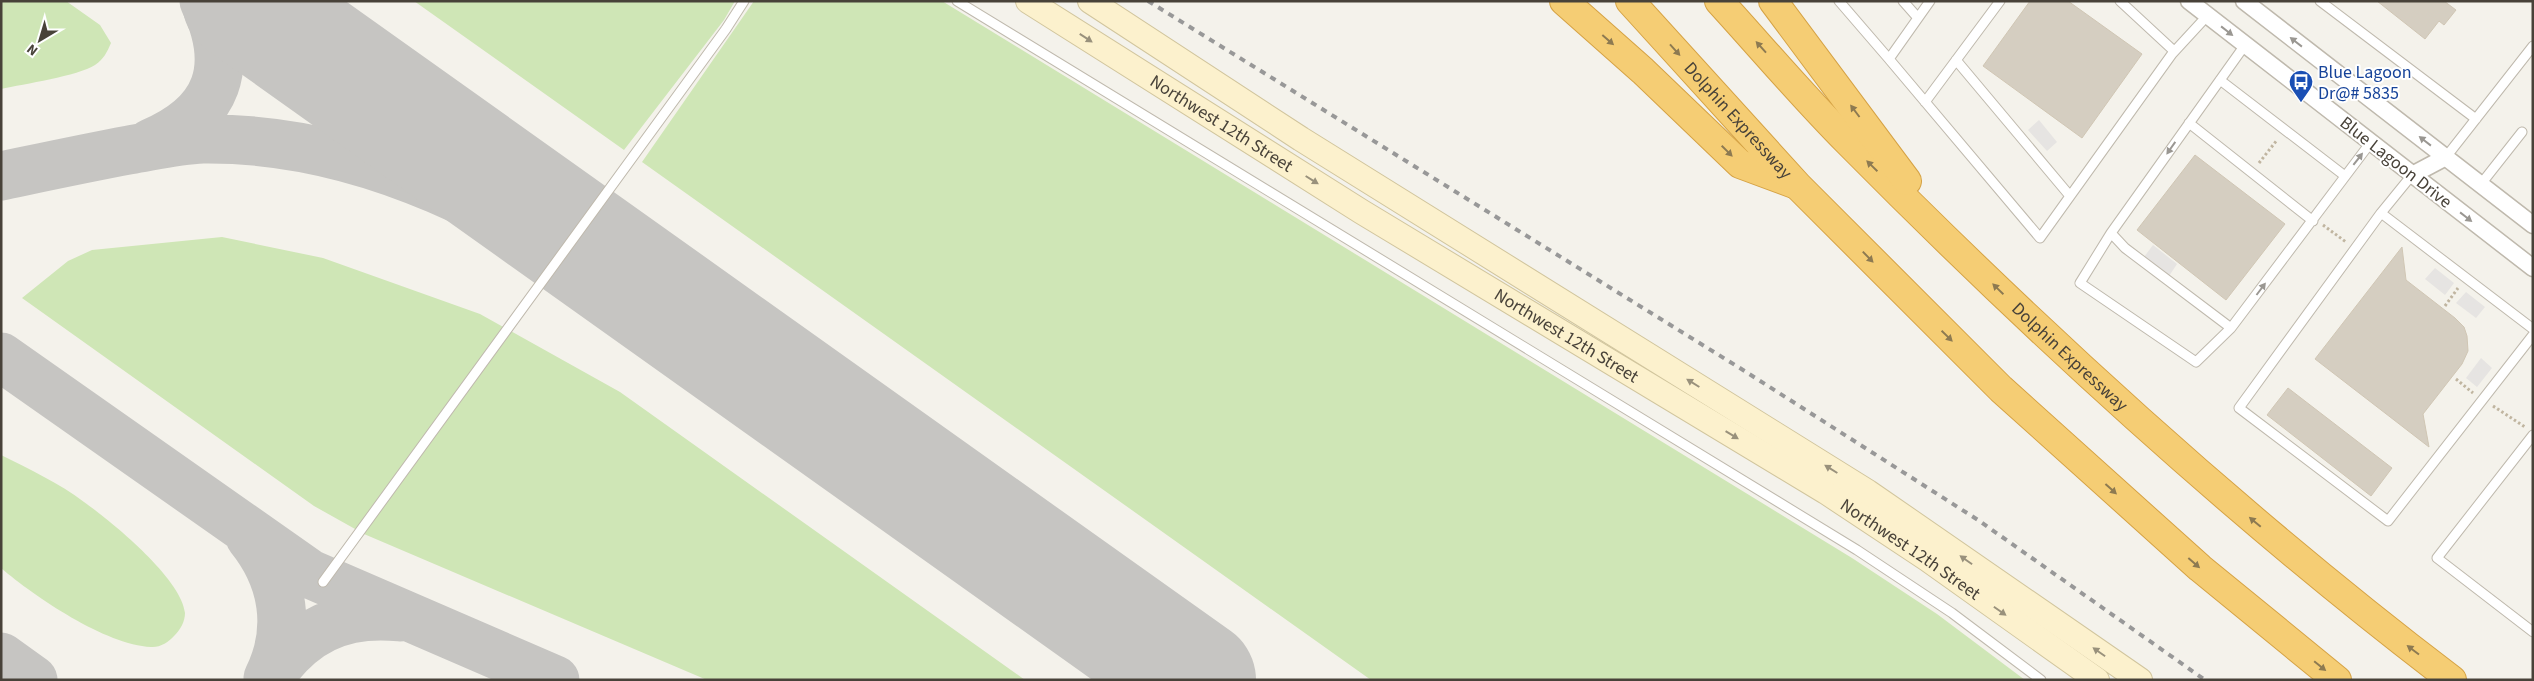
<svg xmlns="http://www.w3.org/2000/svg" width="2534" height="681" font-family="'Source Sans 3',sans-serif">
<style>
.green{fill:#cfe6b6}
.parking{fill:#e6e4e2}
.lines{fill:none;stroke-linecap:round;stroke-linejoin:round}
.taxiway{stroke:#c6c5c2;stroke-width:49}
.runway{stroke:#c6c5c2;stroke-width:120}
.building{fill:#d5cec1;stroke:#d0c6b4}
.lane-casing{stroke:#bfb9ad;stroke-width:11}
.street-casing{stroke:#bfb9ad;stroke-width:19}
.secondary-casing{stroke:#d1c59d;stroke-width:26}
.highway-casing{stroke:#d5a244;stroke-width:30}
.path{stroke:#c0b5a0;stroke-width:3;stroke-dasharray:2.5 2.5;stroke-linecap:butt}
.lane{stroke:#fff;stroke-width:9}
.street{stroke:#fff;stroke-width:16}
.secondary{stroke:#fcf1cd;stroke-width:24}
.highway{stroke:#f5cd74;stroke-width:28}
.rail{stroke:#989898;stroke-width:4;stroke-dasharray:6 6;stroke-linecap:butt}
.oneway{fill:#9a9792}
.oneway2{fill:#99917c}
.oneway3{fill:#8d7a51}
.labels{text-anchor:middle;stroke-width:4;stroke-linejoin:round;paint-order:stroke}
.transit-label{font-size:18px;fill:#164399;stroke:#fff;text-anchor:start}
.street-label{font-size:18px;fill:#484239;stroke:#fff}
</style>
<rect width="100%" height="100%" fill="#f4f2eb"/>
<path class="green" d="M 1,1 L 66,1 L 100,25 L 111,43 C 107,52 104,59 95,65 C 78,76 24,84 1,89 Z
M 414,1 L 735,1 L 724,20 L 624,150 Z
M 754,1 L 942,1 L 1852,558 L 1937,614 L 2025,680 L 1371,680 L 642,162 Z
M 222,237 L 323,258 L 480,314 L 620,392 L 1025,680 L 707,680 L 364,534 L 314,506 L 22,298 L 68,261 L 92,250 Z
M 1,455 C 29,469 59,483 84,502 C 111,521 182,579 185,613 C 185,622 180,630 174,636 C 169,642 159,648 151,647 C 106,645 35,597 1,568 Z"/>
<path class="parking" d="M 2039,120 L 2057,142 L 2047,151 L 2028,130 Z
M 2153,245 L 2177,264 L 2169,276 L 2144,257 Z
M 2435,268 L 2454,283 L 2445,295 L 2425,279 Z
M 2466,292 L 2485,307 L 2476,318 L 2456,303 Z
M 2481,358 L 2492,368 L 2477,387 L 2466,378 Z"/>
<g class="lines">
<path class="taxiway" d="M 228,1 L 359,85
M 151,143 C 219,114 235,67 204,1
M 1,176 C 44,167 86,158 129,150 C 153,146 178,140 203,139 C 372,137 510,219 648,307 C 715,349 782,391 849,434
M 1,357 L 310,574 L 555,680
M 250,537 C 284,579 292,630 268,678
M 1,657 L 33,680
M 268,680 C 301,631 341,611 400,617"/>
<path class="runway" d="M 242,1 L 1196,680"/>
</g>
<path class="building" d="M 2030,1 L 2068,1 L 2142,54 L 2082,138 L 1983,66 Z
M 2377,1 L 2444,1 L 2456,10 L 2444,25 L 2439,21 L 2425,39 Z
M 2195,155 L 2285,224 L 2226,300 L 2137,230 Z
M 2402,247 L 2406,280 L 2455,318 L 2464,327 L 2467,336 L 2468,351 L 2462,364 L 2423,414 L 2429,447 L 2315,359 Z
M 2288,388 L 2392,468 L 2371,496 L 2267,415 Z"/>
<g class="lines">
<defs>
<path id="lane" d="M 957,1 L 1857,550 L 1952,613 L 2041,680
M 1839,1 L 1889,59 L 1930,1
M 1903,1 L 1918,18
M 2120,1 L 2174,51
M 2320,1 L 2476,119
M 2245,45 L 2111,233 L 2080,283 L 2196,362 L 2231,328 L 2371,142
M 1889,59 L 2040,238 L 2172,54 L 2207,16
M 1956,60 L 2070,196
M 2220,80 L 2345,176
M 1925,102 L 2000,1
M 2189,123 L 2313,221
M 2446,157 L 2533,46
M 2412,175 L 2381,213 L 2239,408 L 2388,521 L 2533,335
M 2481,184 L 2522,132
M 2381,213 L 2533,329
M 2111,233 L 2125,248 L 2231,328
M 2533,435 L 2437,558 L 2533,632
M 323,582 L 726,29 L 744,1"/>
<path id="street" d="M 2189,1 L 2533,268
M 2244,1 L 2533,225
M 2412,175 L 2446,157"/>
<g id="secondary">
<path id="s1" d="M 1028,1 L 1362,212 L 1826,492 L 1927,559 L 2097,680"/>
<path d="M 1090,1 L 1301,139 L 1868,492 L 2140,680"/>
</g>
<g id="highway">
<path d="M 1564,1 L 1643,71 L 1740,164 L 1794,184"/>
<path id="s2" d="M 1630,1 L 1798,186 L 2001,389 L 2200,568 L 2337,680"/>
<path id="s3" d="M 1719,1 C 1762,48 1803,97 1848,142 C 2038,334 2237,516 2452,680"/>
<path d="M 1773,1 L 1907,181"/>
</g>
</defs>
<use href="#lane" class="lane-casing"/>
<use href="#street" class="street-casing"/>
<use href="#secondary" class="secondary-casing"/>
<use href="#highway" class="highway-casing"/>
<path class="path" d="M 2259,163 L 2277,140
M 2323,225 L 2346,242
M 2445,306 L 2458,288
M 2456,379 L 2473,393
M 2493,406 L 2525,427"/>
<use href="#lane" class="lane"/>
<use href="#street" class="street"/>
<use href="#secondary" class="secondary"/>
<use href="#highway" class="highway"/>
<path class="rail" d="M 1148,1 L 1743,370 L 1978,520 L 2205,680"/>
</g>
<defs><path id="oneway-solid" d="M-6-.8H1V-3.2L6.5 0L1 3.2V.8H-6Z" transform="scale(1.25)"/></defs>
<g class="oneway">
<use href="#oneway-solid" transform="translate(2227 31) rotate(38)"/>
<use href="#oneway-solid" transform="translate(2296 42) rotate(-142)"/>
<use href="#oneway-solid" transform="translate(2425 141) rotate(-142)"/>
<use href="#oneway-solid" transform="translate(2171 148) rotate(125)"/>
<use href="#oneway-solid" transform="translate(2358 159) rotate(-52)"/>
<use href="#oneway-solid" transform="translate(2466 217) rotate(38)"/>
<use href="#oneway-solid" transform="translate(2261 289) rotate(-53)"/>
</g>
<g class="oneway2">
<use href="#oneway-solid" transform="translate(1086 38) rotate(33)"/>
<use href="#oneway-solid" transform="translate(1312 180) rotate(32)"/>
<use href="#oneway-solid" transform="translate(1693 383) rotate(-148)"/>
<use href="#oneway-solid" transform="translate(1732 435) rotate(31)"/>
<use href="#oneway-solid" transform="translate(1831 469) rotate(-148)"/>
<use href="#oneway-solid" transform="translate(1966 560) rotate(-145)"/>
<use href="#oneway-solid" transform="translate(2000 611) rotate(35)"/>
<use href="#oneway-solid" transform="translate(2099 652) rotate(-145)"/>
</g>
<g class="oneway3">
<use href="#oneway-solid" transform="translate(1608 40) rotate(41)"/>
<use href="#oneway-solid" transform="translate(1761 47) rotate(-132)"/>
<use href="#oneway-solid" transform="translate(1675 50) rotate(48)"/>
<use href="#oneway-solid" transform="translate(1855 111) rotate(-127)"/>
<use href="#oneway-solid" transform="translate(1727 151) rotate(45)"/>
<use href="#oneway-solid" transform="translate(1872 166) rotate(-136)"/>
<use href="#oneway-solid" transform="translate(1868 257) rotate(46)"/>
<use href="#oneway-solid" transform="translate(1998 289) rotate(-136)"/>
<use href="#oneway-solid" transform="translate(1947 336) rotate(44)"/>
<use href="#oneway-solid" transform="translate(2111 489) rotate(42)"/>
<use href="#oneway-solid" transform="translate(2255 522) rotate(-140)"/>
<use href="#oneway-solid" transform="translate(2194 563) rotate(41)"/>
<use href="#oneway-solid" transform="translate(2413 650) rotate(-143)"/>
<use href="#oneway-solid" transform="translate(2320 666) rotate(39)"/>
</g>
<defs>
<symbol id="bus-pin" viewBox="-11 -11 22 30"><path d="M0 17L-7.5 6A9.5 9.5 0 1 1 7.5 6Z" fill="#1a4fb4" stroke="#fff"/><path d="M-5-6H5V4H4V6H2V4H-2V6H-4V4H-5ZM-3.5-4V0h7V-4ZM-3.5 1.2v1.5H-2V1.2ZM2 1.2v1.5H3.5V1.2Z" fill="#fff"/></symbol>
</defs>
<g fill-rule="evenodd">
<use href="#bus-pin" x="2287" y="68" width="28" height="38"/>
</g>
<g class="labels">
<g class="transit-label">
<text x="2318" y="78">Blue Lagoon<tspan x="2318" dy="21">Dr@# 5835</tspan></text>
</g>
<g class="street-label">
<text dy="6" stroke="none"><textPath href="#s2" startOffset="161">Dolphin Expressway</textPath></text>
<text dy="6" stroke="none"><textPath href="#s1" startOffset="229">Northwest 12th Street</textPath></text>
<text transform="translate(2396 162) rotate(38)" y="6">Blue Lagoon Drive</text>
<text dy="6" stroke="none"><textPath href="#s1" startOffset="634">Northwest 12th Street</textPath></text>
<text dy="6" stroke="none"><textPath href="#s3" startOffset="500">Dolphin Expressway</textPath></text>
<text dy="6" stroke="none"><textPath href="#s1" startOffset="1039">Northwest 12th Street</textPath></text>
</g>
</g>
<rect width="2534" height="681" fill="none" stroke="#484239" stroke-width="5"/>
<g transform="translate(40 40) rotate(218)" stroke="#ffffff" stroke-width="4" paint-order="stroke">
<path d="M0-4L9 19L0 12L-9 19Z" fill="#484239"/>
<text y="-8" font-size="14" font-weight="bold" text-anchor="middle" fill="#484239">N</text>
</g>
</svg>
